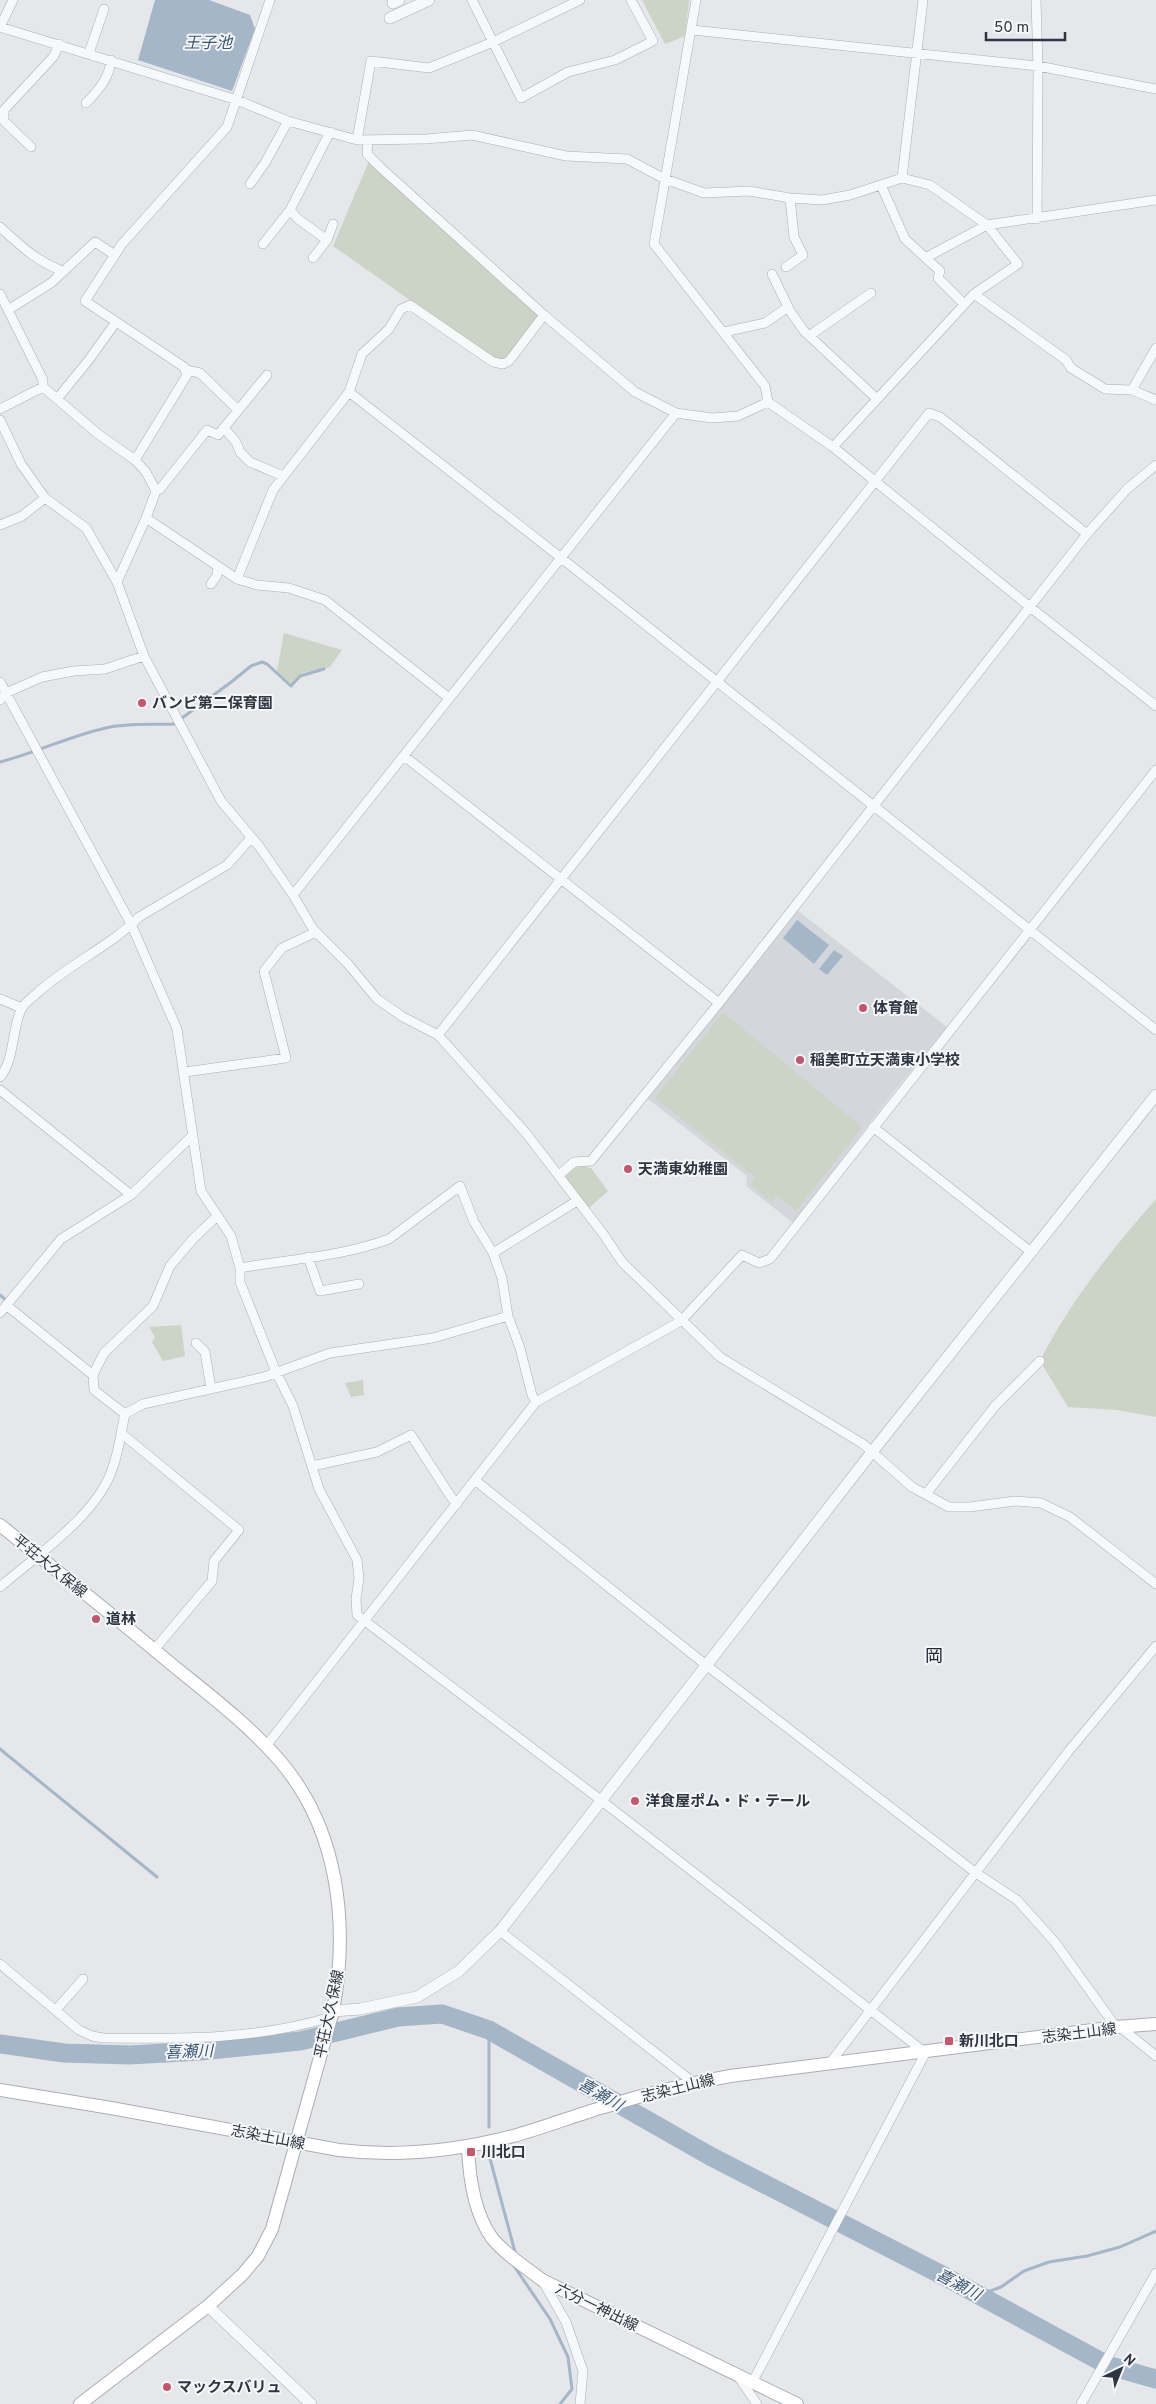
<svg xmlns="http://www.w3.org/2000/svg" width="1156" height="2404" font-family="Overpass,'Noto Sans JP',sans-serif">
<style>
.built{fill:#d3d7dc}
.green{fill:#cbd4c7}
.water{fill:#a4b6c7}
.lines{fill:none;stroke-linecap:round;stroke-linejoin:round}
.stream{stroke:#a4b6c7;stroke-width:3}
.river{stroke:#a4b6c7;stroke-width:19}
.minor-casing{stroke:#aaaeb5;stroke-width:10}
.tertiary-casing{stroke:#aaaeb5;stroke-width:12}
.secondary-casing{stroke:#aaaeb5;stroke-width:14}
.minor{stroke:#f7f8f9;stroke-width:9}
.tertiary{stroke:#f7f8f9;stroke-width:11}
.secondary{stroke:#fff;stroke-width:12}
.poi-dot{fill:#c1586d;stroke:#f4f6f8;stroke-width:2}
.labels{text-anchor:middle;stroke-width:4;stroke-linejoin:round;paint-order:stroke}
.poi-label{font-size:15px;font-weight:bold;fill:#2e3642;stroke:#f4f6f8;text-anchor:start}
.street-label{font-size:15px;fill:#2e3642;stroke:#f4f6f8}
.water-label{font-size:16px;font-style:italic;fill:#3c5672;stroke:#f4f6f8}
.quarter-label{font-size:18px;fill:#202733;stroke:#f4f6f8}
</style>
<rect width="100%" height="100%" fill="#e5e7eb"/>
<path class="built" d="M 797,910 L 947,1027 L 893,1093 L 793,1223 L 746,1186 L 747,1176 L 648,1099 Z"/>
<path class="green" d="M 642,0 L 689,0 L 685,36 L 665,44 Z
M 369,161 L 540,315 L 508,358 L 504,360 L 494,359 L 333,246 Z
M 284,633 L 342,650 L 330,667 L 302,673 L 291,684 L 277,671 Z
M 723,1012 L 862,1127 L 796,1211 L 777,1195 L 772,1202 L 751,1185 L 755,1177 L 655,1098 Z
M 583,1166 L 591,1168 L 608,1191 L 589,1208 L 564,1178 L 572,1169 Z
M 1156,1199 L 1156,1417 L 1117,1410 L 1068,1407 L 1040,1361 C 1069,1303 1113,1248 1156,1199 Z
M 181,1325 L 185,1356 L 163,1361 L 152,1342 L 155,1337 L 149,1327 Z
M 363,1380 L 364,1395 L 351,1397 L 345,1383 Z"/>
<path class="water" d="M 155,0 L 209,0 L 250,15 L 255,29 L 232,91 L 138,60 Z
M 797,920 L 829,945 L 814,964 L 783,938 Z
M 834,950 L 843,956 L 827,975 L 819,969 Z"/>
<g class="lines">
<path class="stream" d="M 182,718 L 230,683 L 251,666 L 262,662 L 267,664 L 291,686 L 300,676 L 324,669
M 0,762 C 36,753 69,736 106,728 C 127,723 152,725 174,724
M 0,1295 L 7,1301
M 0,1749 L 157,1877
M 489,2030 L 489,2127
M 488,2151 L 515,2252
M 514,2266 L 550,2319 L 568,2357 L 572,2389 L 560,2404
M 979,2295 L 1001,2287 L 1024,2271 L 1049,2262 L 1087,2256 L 1120,2247 L 1156,2231"/>
<path class="river" d="M 0,2044 L 64,2053 L 130,2055 L 200,2051 L 300,2041 L 398,2017 L 442,2014 L 489,2030 L 710,2156 L 942,2275 L 1098,2360 L 1110,2366 L 1156,2379"/>
<defs>
<path id="minor" d="M 13,0 L 0,27 L 237,100 L 288,121 L 357,140 L 426,139 L 472,135 L 566,156 L 627,159 L 665,179 L 704,193 L 749,191 L 790,198 L 822,200 L 850,195 L 902,178 L 930,185 L 987,225 L 1156,200
M 270,0 L 227,127 L 122,244 L 85,301 L 184,367 L 187,375 L 135,460 L 146,472 L 156,491 L 146,518 L 237,579 L 257,585 L 289,588 L 325,600 L 449,698
M 472,0 L 521,98 L 568,72 L 615,60 L 653,41 L 631,0
M 696,0 L 654,244 L 765,386 L 768,402
M 1036,0 L 1038,66 L 1037,219
M 692,30 L 1038,66 L 1156,89
M 89,53 L 104,9
M 86,103 C 98,91 110,77 111,60
M 357,140 L 371,61 L 429,68 L 493,42 L 580,0
M 368,141 L 367,154 L 380,167 L 544,315 L 635,392 L 676,413 L 712,418 L 738,416 L 768,402 L 833,447 L 1030,607 L 1156,706
M 31,147 L 4,121 L 4,110 L 54,56 L 59,44
M 902,178 L 923,0
M 250,184 L 265,163 L 288,121
M 881,185 L 905,239 L 940,271 L 938,278 L 964,304
M 290,210 L 298,219 L 327,240
M 0,227 C 21,246 35,260 62,271
M 263,244 L 290,210 L 330,132
M 313,258 L 327,240 L 333,224
M 786,267 L 803,255 L 794,237 L 790,198
M 772,274 L 790,311 L 804,331 L 877,399
M 0,294 L 43,380 L 43,387
M 974,294 L 1066,360 L 1071,368 L 1105,389 L 1132,390
M 8,310 L 51,283 L 95,242 L 115,255
M 724,332 L 765,323 L 788,307
M 809,336 L 871,293
M 1156,348 L 1132,390 L 1156,400
M 186,370 L 200,373 L 238,410
M 349,392 L 560,557 L 1156,1030
M 57,399 L 98,434 L 135,460
M 0,409 L 43,387 L 57,399 L 88,361 L 116,322
M 0,420 L 21,464 L 45,498 L 86,528 L 117,582 L 144,656 L 221,801 L 259,846 L 293,895 L 313,929 L 348,964 L 377,999 L 403,1017 L 438,1035 L 526,1133 L 604,1235 L 622,1262 L 720,1357 L 863,1444 L 912,1487 L 949,1507 L 970,1507 L 1015,1501 L 1041,1503 L 1070,1517 L 1156,1584
M 224,428 L 236,442 L 240,452 L 250,462 L 283,476
M 833,447 L 974,294 L 1018,264 L 987,225 L 927,257
M 156,491 L 160,489 L 207,430 L 218,435 L 267,375
M 0,525 L 22,516 L 45,498
M 237,579 L 273,490 L 349,392 L 362,354 L 389,329 L 401,309 L 410,305 L 493,362 L 503,364 L 509,361 L 544,315
M 117,582 L 146,518
M 211,584 L 217,575 L 218,568
M 0,682 L 131,924 L 177,1029 L 201,1191 L 231,1236 L 240,1268 L 240,1282 L 276,1372 L 293,1406 L 319,1489 L 357,1560 L 359,1578 L 356,1599 L 357,1615 L 602,1801 L 923,2051
M 0,700 L 6,693 L 42,677 L 74,671 L 105,669 L 144,656
M 404,756 L 719,1003
M 293,895 L 676,413
M 0,999 L 22,1008
M 438,1035 L 929,413 L 940,417 L 953,427 L 1087,534
M 185,1072 L 286,1058 L 264,971 L 282,948 L 316,932
M 0,1077 C 15,1060 12,1025 22,1008 C 24,1003 31,999 35,995 C 67,965 108,948 139,917 L 227,865 L 251,838
M 0,1090 L 131,1195
M 873,1127 L 1031,1252
M 559,1175 L 574,1162 L 591,1161 L 719,1003 L 1087,534 L 1127,489 L 1156,465
M 308,1257 L 320,1291 L 359,1284
M 240,1268 C 289,1259 341,1257 389,1239 L 460,1186 L 474,1222 L 493,1253
M 6,1305 L 93,1375 L 94,1390 L 125,1414
M 0,1313 L 61,1239 L 131,1195 L 193,1135
M 196,1343 L 205,1352 L 211,1389
M 93,1375 L 104,1353 L 153,1306 L 170,1266 L 193,1239 L 216,1217
M 536,1402 L 532,1395 L 520,1348 L 508,1316 L 502,1278 L 493,1253 L 577,1201
M 121,1433 L 239,1530 L 214,1561 L 212,1581 L 154,1650
M 312,1466 L 377,1452 L 411,1435 L 451,1497 L 457,1504
M 476,1481 L 706,1665 L 976,1873 L 1017,1900 L 1054,1941 L 1116,2027
M 926,1494 L 995,1406 L 1040,1361
M 0,1587 C 37,1555 98,1515 113,1467 C 119,1450 121,1432 125,1414 L 143,1404 L 264,1377 L 330,1353 L 433,1338 L 508,1316
M 266,1746 L 536,1402 L 681,1321 L 742,1255 L 759,1263 L 770,1259 L 1156,770
M 500,1931 L 694,2083
M 0,1964 L 79,2030 L 92,2036 L 103,2038 C 182,2039 255,2040 331,2017
M 56,2010 L 83,1979
M 1120,2027 L 1156,2056
M 830,2063 L 1068,1752 L 1156,1646
M 542,2280 L 566,2322 L 583,2371 L 580,2404
M 738,2376 L 757,2404
M 752,2383 L 927,2050
M 1081,2404 L 1156,2273"/>
<path id="tertiary" d="M 393,3 L 399,0
M 390,18 L 429,0
M 333,2011 L 360,2009 L 417,1997 L 459,1971 L 500,1931 L 872,1452 L 1156,1095
M 208,2306 L 311,2404"/>
<path id="secondary" d="M 0,1525 C 57,1571 114,1616 170,1663 C 208,1694 248,1724 280,1761 C 339,1830 349,1925 333,2011 L 272,2229 L 258,2256 L 242,2275 L 208,2306 L 80,2404
M 0,2090 L 111,2108 L 339,2150 C 397,2157 456,2151 513,2136 C 543,2128 573,2116 604,2107 C 645,2094 687,2084 730,2076 L 1116,2027 L 1156,2024
M 468,2146 C 469,2176 474,2213 492,2238 C 505,2254 525,2267 542,2280 L 797,2404"/>
</defs>
<use href="#minor" class="minor-casing"/>
<use href="#tertiary" class="tertiary-casing"/>
<use href="#secondary" class="secondary-casing"/>
<use href="#minor" class="minor"/>
<use href="#tertiary" class="tertiary"/>
<use href="#secondary" class="secondary"/>
</g>
<g class="poi-dot">
<circle cx="142" cy="703" r="5"/>
<circle cx="863" cy="1008" r="5"/>
<circle cx="800" cy="1060" r="5"/>
<circle cx="628" cy="1169" r="5"/>
<circle cx="96" cy="1619" r="5"/>
<circle cx="635" cy="1801" r="5"/>
<rect x="944" y="2036" width="10" height="10" rx="2.5"/>
<rect x="466" y="2147" width="10" height="10" rx="2.5"/>
<circle cx="167" cy="2387" r="5"/>
</g>
<g class="labels">
<g class="poi-label">
<text x="152" y="708">バンビ第二保育園</text>
<text x="873" y="1013">体育館</text>
<text x="810" y="1065">稲美町立天満東小学校</text>
<text x="638" y="1174">天満東幼稚園</text>
<text x="106" y="1624">道林</text>
<text x="645" y="1806">洋食屋ポム・ド・テール</text>
<text x="959" y="2046">新川北口</text>
<text x="481" y="2157">川北口</text>
<text x="177" y="2392">マックスバリュ</text>
</g>
<g class="street-label">
<text transform="translate(50 1566) rotate(39)" y="5">平荘大久保線</text>
<text transform="translate(329 2014) rotate(-78)" y="5">平荘大久保線</text>
<text transform="translate(1079 2033) rotate(-7)" y="5">志染土山線</text>
<text transform="translate(678 2088) rotate(-14)" y="5">志染土山線</text>
<text transform="translate(268 2137) rotate(11)" y="5">志染土山線</text>
<text transform="translate(597 2307) rotate(26)" y="5">六分一神出線</text>
</g>
<g class="water-label">
<text x="208" y="48">王子池</text>
<text transform="translate(189 2051) rotate(-2)" y="6">喜瀬川</text>
<text transform="translate(601 2094) rotate(30)" y="6">喜瀬川</text>
<text transform="translate(959 2284) rotate(28)" y="6">喜瀬川</text>
</g>
<g class="quarter-label">
<text x="934" y="1662">岡</text>
</g>
</g>
<g transform="translate(1121 2369) rotate(43)" stroke="#f4f6f8" stroke-width="4" paint-order="stroke">
<path d="M0-4L9 19L0 12L-9 19Z" fill="#2e3642"/>
<text y="-8" font-size="14" font-weight="bold" text-anchor="middle" fill="#2e3642">N</text>
</g>
<path d="M986 32v8h79v-8" fill="none" stroke="#2e3642" stroke-width="2.5"/>
<text x="994" y="32" font-size="15" fill="#2e3642" stroke="#f4f6f8" stroke-width="4" paint-order="stroke">50 m</text>
</svg>
